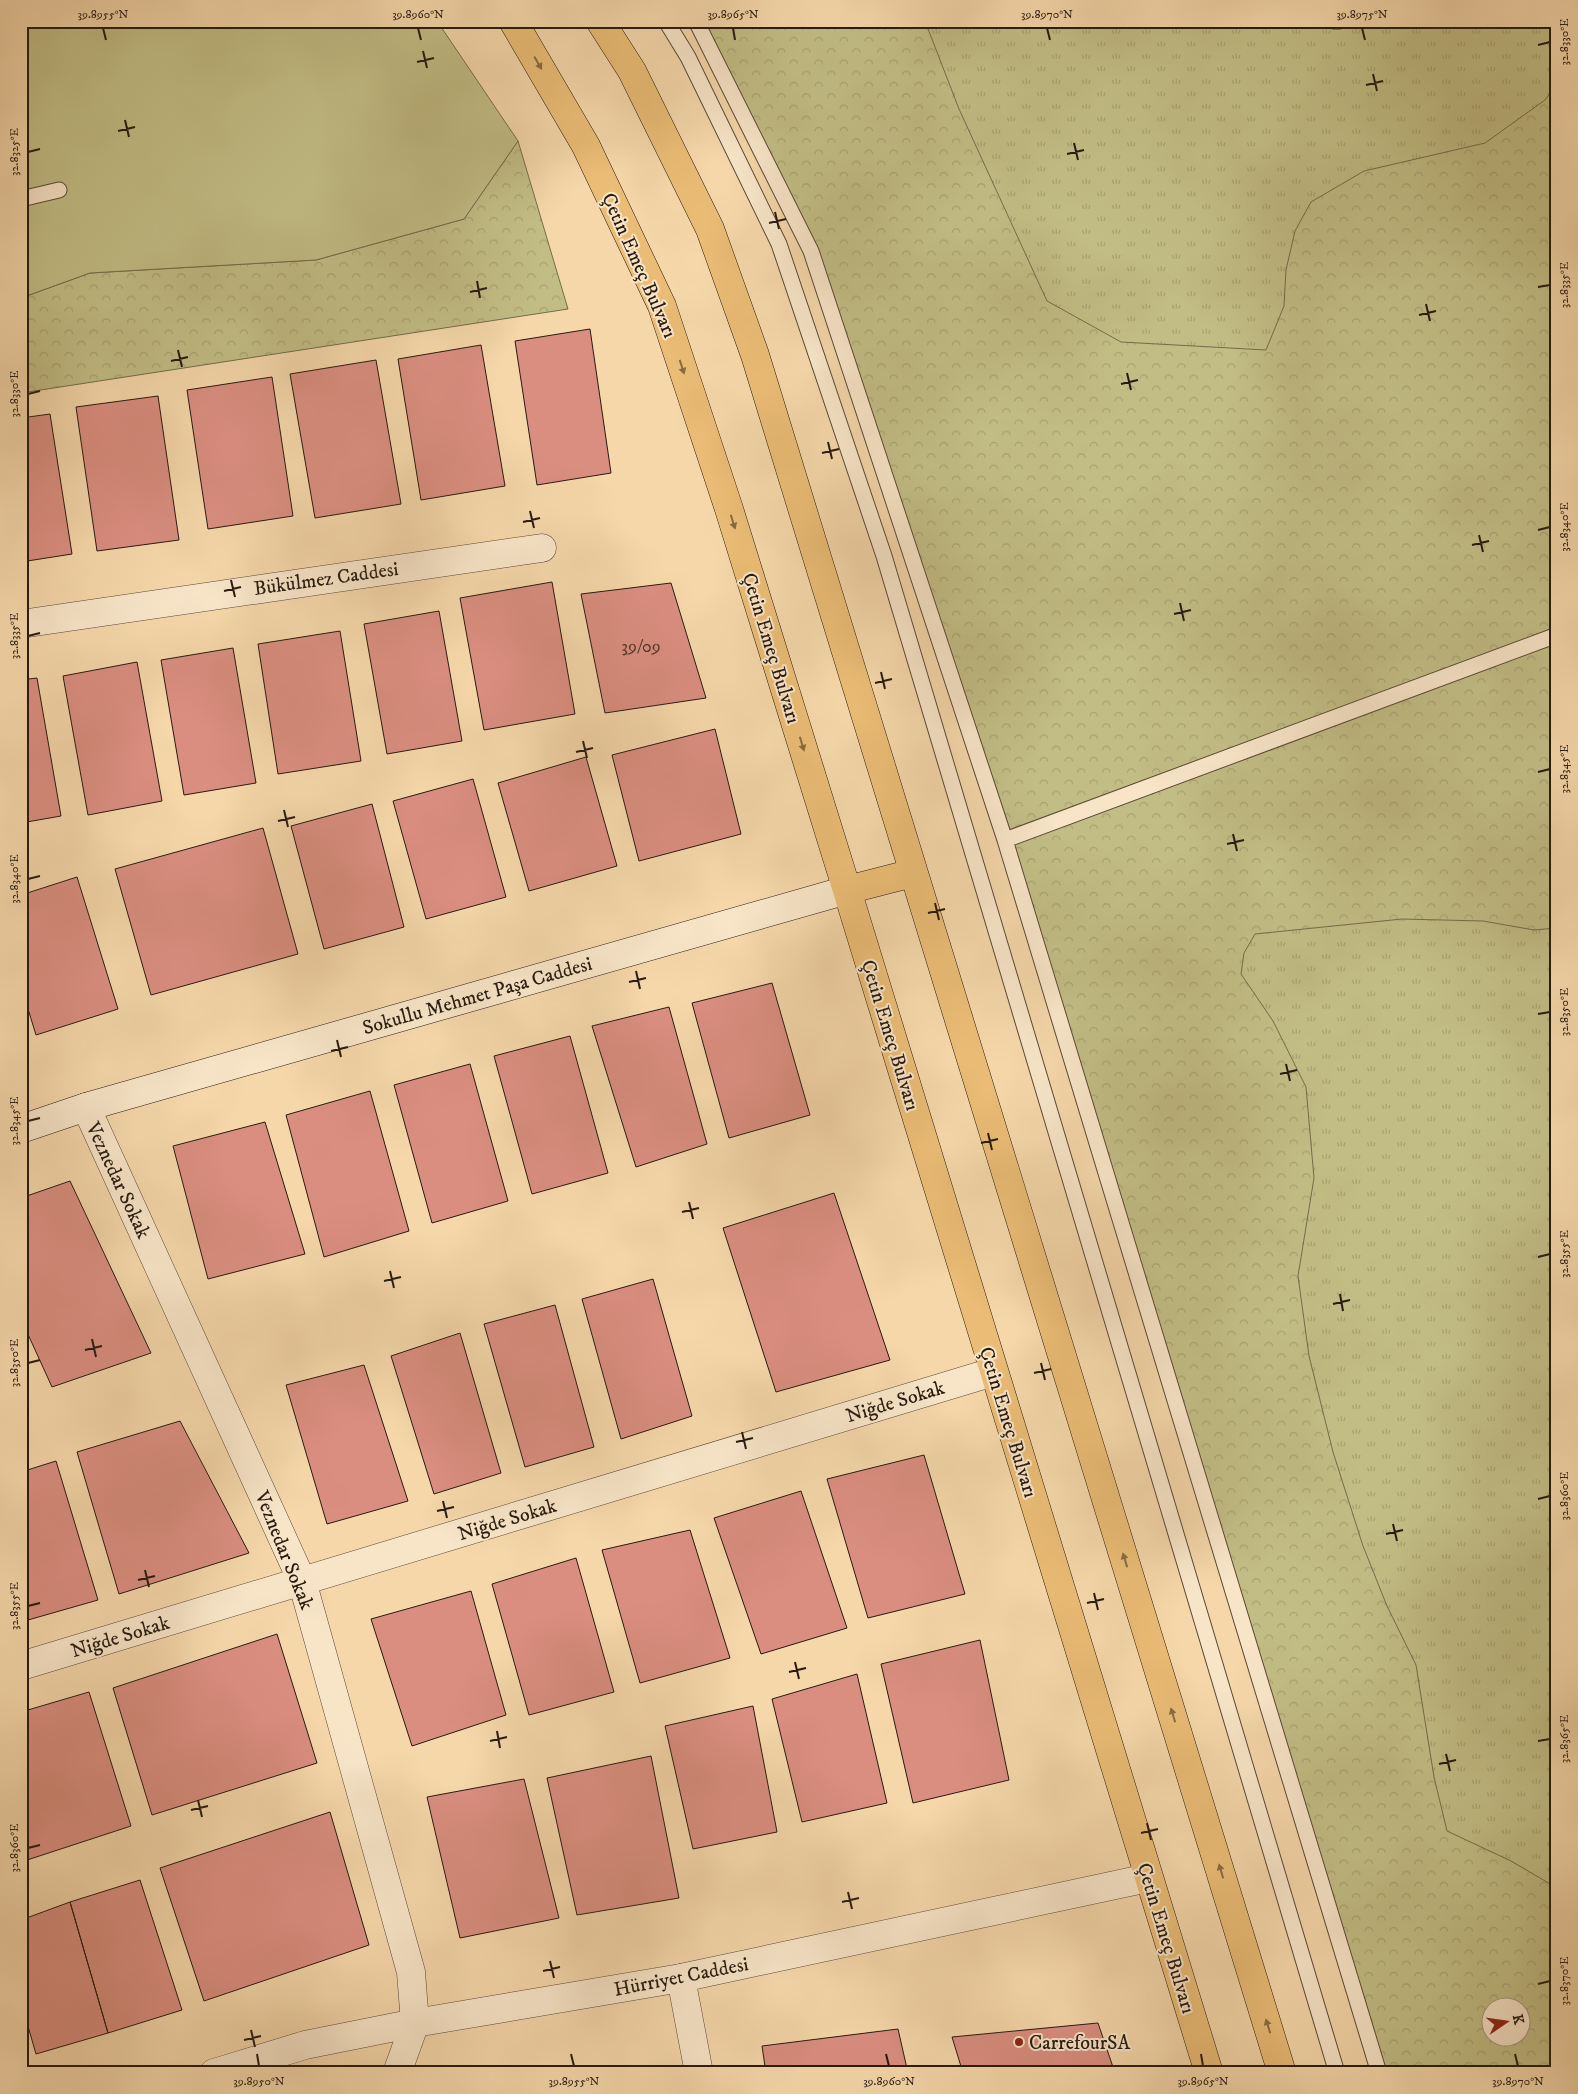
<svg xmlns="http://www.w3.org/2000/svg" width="1578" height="2094" font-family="'IM FELL DW Pica',serif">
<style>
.grass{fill:url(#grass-tufts);stroke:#746c4a;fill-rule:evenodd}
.forest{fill:url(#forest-crowns);stroke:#746c4a;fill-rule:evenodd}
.green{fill:#c2bd85;stroke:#746c4a}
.building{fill:#da8e80;stroke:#271a10}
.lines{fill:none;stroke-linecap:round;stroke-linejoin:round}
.service-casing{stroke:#5a4936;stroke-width:17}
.minor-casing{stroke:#5a4936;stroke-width:29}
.tertiary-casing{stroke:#5a4936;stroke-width:29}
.secondary-casing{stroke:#271a10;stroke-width:29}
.primary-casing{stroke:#271a10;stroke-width:29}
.service{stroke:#f8e5c8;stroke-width:15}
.minor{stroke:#f8e5c8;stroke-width:28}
.tertiary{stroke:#f8e5c8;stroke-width:28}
.secondary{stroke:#f8e5c8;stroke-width:28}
.primary{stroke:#eabc75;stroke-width:28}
.oneway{fill:#886b42}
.ticks{fill:none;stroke:#271a10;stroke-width:2}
.poi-dot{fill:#8f2418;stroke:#f8e5c8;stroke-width:2}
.labels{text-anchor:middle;stroke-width:4;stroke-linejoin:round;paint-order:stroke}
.number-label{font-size:18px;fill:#54372c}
.street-label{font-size:20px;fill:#271a10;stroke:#f8e5c8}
.poi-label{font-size:20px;fill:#271a10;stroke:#f8e5c8;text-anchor:start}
.neatline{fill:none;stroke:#271a10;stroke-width:2}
.ticks-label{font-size:12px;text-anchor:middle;fill:#271a10}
</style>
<defs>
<pattern id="grass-tufts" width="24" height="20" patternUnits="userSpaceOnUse" patternTransform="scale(1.25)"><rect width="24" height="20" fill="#c2bd85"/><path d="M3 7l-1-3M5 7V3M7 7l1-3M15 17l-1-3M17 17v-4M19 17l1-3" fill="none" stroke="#a7a272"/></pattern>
<pattern id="forest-crowns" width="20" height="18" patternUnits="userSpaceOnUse" patternTransform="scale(1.25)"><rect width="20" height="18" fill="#c2bd85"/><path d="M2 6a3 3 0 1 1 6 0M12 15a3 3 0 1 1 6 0" fill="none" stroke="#a7a272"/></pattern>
</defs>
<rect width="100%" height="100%" fill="#f5d7aa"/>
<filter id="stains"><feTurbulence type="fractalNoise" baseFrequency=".004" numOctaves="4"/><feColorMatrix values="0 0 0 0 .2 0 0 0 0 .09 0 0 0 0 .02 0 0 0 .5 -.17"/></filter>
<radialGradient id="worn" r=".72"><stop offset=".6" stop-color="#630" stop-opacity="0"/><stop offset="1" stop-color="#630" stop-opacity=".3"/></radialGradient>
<path class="grass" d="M 696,21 L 1557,21 L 1557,2073 L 1379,2073 L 1005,840 L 811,251 ZM 1490,2006 L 1520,2006 L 1520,2036 L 1490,2036 Z"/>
<path class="forest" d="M 696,21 L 925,21 L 959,109 L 1047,301 L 1121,342 L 1266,350 L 1284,306 L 1286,270 L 1295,231 L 1311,202 L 1364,171 L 1485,143 L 1545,100 L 1557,84 L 1557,928 L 1534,930 L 1483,921 L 1402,919 L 1255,934 L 1244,953 L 1241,974 L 1273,1021 L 1306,1087 L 1314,1178 L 1298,1276 L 1309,1356 L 1333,1452 L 1363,1546 L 1387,1606 L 1416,1665 L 1434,1777 L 1447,1831 L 1511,1861 L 1557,1888 L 1557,2073 L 1379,2073 L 1005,840 L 811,251 ZM 1490,2006 L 1520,2006 L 1520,2036 L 1490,2036 Z
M 518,141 L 568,309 L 21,393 L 21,298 L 90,273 L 316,260 L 464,219 Z"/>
<path class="green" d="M 21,21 L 437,21 L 518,141 L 464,219 L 316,260 L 90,273 L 21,298 Z"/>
<path class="building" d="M 590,329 L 611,473 L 537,485 L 515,341 Z
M 481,345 L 505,486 L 421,500 L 398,359 Z
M 376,360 L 401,504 L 315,518 L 290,374 Z
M 272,377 L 293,516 L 208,529 L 187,390 Z
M 158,396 L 179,540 L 97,551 L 76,407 Z
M 50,414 L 72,554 L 21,562 L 21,418 Z
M 552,582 L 575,714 L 484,730 L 460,598 Z
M 671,583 L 706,698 L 605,713 L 581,594 Z
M 439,611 L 462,741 L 387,754 L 364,624 Z
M 340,631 L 361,761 L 278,774 L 258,644 Z
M 233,648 L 256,783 L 184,795 L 161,660 Z
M 137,662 L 162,801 L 88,815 L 63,676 Z
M 37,678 L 61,816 L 21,823 L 21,680 Z
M 715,729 L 741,834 L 639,861 L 612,755 Z
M 586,757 L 617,866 L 529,891 L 498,783 Z
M 473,779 L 506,897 L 426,919 L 393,801 Z
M 372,804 L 404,927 L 324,949 L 291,826 Z
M 263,828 L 298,954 L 151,995 L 115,869 Z
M 77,877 L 118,1009 L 36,1035 L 21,986 L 21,895 Z
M 772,983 L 810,1115 L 729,1138 L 692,1003 Z
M 669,1007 L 707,1144 L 636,1167 L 592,1026 Z
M 570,1036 L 608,1173 L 532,1194 L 494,1056 Z
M 470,1064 L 508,1201 L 432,1223 L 394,1085 Z
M 370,1091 L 409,1231 L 324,1257 L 286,1115 Z
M 265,1122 L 305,1254 L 208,1279 L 173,1146 Z
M 70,1181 L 151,1353 L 52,1387 L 21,1319 L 21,1198 Z
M 834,1193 L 890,1360 L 776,1392 L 723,1228 Z
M 653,1279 L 692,1416 L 621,1439 L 582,1299 Z
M 555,1305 L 594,1447 L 525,1467 L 484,1324 Z
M 460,1333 L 501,1473 L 434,1494 L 391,1356 Z
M 364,1365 L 408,1501 L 327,1524 L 286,1385 Z
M 180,1421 L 249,1553 L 119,1594 L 77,1452 Z
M 924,1455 L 965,1594 L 868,1618 L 827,1479 Z
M 56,1461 L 98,1600 L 21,1622 L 21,1472 Z
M 801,1491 L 847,1628 L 761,1654 L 714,1518 Z
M 690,1530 L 730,1658 L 640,1683 L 602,1550 Z
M 576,1558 L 614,1692 L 529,1715 L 492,1584 Z
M 471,1591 L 506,1715 L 412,1746 L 371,1619 Z
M 277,1634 L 317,1763 L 152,1815 L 113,1688 Z
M 980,1640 L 1009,1780 L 913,1803 L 881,1664 Z
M 857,1674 L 887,1803 L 802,1822 L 772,1699 Z
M 89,1692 L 131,1826 L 21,1862 L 21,1712 Z
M 753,1706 L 777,1832 L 693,1849 L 665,1726 Z
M 651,1756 L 679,1898 L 577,1915 L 547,1778 Z
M 524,1779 L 559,1918 L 460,1938 L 427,1797 Z
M 330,1812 L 369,1945 L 204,2001 L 160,1868 Z
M 140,1880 L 182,2010 L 108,2033 L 70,1902 Z
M 70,1902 L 108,2033 L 36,2054 L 21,2002 L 21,1920 Z
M 1098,2023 L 1115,2073 L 963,2073 L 952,2037 Z
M 898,2029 L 908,2073 L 766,2073 L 762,2046 Z"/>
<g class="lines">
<defs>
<path id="service" d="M 666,21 L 688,57 L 779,244 L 884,556 L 1337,2073
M 696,21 L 811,251 L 1005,840 L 1379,2073
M 1333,21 L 1340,21
M 21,199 L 59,190
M 1005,840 L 1557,635"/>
<path id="minor" d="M 21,624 L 542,548
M 86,1107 L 302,1581 L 411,1972 L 415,2023 L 397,2073
M 21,1666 L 993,1372
M 681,1978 L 699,2073"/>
<path id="tertiary" d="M 214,2073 L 305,2045 L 415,2023 L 681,1978 L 1148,1878"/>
<path id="secondary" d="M 21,1129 L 86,1107 L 847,890"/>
<path id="primary" d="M 513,21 L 586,146 L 662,306 L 729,509 L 847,890 L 1209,2073
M 600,21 L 632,71 L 710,229 L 755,355 L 1282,2073
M 847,890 L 913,873"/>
</defs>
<use href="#service" class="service-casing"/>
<use href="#minor" class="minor-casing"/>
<use href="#tertiary" class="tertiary-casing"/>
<use href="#secondary" class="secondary-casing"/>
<use href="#primary" class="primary-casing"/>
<use href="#service" class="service"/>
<use href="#minor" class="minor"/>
<use href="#tertiary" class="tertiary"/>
<use href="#secondary" class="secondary"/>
<use href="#primary" class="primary"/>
</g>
<defs><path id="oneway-solid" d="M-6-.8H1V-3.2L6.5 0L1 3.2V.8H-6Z" transform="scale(1.25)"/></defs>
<g class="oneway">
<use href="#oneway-solid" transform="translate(538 63) rotate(60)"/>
<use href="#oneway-solid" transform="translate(682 367) rotate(72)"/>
<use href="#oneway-solid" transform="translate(733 522) rotate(73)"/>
<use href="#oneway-solid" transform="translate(802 744) rotate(73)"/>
<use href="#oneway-solid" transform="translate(1125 1560) rotate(-107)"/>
<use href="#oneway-solid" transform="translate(1173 1715) rotate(-107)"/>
<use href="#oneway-solid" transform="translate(1221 1871) rotate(-107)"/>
<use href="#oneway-solid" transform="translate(1268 2026) rotate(-107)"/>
</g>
<path class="ticks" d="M 103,28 L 106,40M 418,28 L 421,40M 733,28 L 735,40M 1047,28 L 1050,40M 1362,28 L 1365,40M 1538,45 L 1550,42M 423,51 L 427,68M 417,62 L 434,58M 1373,74 L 1377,91M 1366,85 L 1383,81M 125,120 L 129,137M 118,131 L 135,127M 1074,143 L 1078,160M 28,152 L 40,149M 1067,154 L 1084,150M 775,212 L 779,229M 769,223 L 786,219M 477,281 L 480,298M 1538,287 L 1550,285M 470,292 L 487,288M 1426,304 L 1430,321M 1419,315 L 1436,311M 178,350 L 182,367M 171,361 L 188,357M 1127,373 L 1131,390M 1121,384 L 1138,380M 28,394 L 40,391M 828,442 L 832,459M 822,453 L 839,449M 530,511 L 534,528M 523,522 L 540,518M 1538,530 L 1550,527M 1479,535 L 1483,552M 1472,545 L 1489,541M 231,580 L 235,597M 224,591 L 241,587M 1180,603 L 1184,621M 1174,614 L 1191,610M 28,636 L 40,633M 881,672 L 885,689M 875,683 L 892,679M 583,741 L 587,758M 576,752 L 593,748M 1538,772 L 1550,769M 284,810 L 288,827M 278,821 L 295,817M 1233,834 L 1237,851M 1227,844 L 1244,840M 28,879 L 40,876M 935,903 L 939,920M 928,913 L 945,909M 636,971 L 640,989M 629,982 L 646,978M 1538,1014 L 1550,1012M 337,1040 L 341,1057M 331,1051 L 348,1047M 1286,1064 L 1290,1081M 1280,1074 L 1297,1070M 28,1121 L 40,1118M 988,1133 L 992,1150M 981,1143 L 998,1139M 689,1202 L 693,1219M 682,1212 L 699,1208M 1538,1257 L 1550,1254M 390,1271 L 394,1288M 384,1281 L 401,1277M 1340,1294 L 1343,1311M 1333,1304 L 1350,1300M 92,1339 L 96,1357M 85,1350 L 102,1346M 28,1363 L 40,1360M 1041,1363 L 1045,1380M 1034,1373 L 1051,1369M 742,1432 L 746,1449M 736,1442 L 753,1438M 1538,1499 L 1550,1496M 443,1501 L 447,1518M 437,1511 L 454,1507M 1393,1524 L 1397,1541M 1386,1534 L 1403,1530M 145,1570 L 149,1587M 138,1580 L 155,1576M 1094,1593 L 1098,1610M 1087,1603 L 1104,1599M 28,1606 L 40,1603M 795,1662 L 799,1679M 789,1672 L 806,1668M 497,1731 L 500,1748M 490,1741 L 507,1737M 1538,1741 L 1550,1739M 1446,1754 L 1450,1771M 1439,1764 L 1456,1760M 198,1800 L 202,1817M 191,1810 L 208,1806M 1147,1823 L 1151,1840M 1141,1833 L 1158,1829M 28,1848 L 40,1845M 848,1892 L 852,1909M 842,1902 L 859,1898M 550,1961 L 554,1978M 543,1971 L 560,1967M 1538,1984 L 1550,1981M 251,2030 L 255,2047M 244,2040 L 261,2036M 257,2054 L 259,2066M 571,2054 L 574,2066M 886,2054 L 889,2066M 1201,2054 L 1203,2066M 1515,2054 L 1518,2066"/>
<circle class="poi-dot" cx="1019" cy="2042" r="5"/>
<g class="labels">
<g class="number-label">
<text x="641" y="652">39/09</text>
</g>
<g class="street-label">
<text transform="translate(640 265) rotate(66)" y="7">Çetin Emeç Bulvarı</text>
<text transform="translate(326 578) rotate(-8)" y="7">Bükülmez Caddesi</text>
<text transform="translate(772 648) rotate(73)" y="7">Çetin Emeç Bulvarı</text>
<text transform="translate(477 995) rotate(-16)" y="7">Sokullu Mehmet Paşa Caddesi</text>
<text transform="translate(891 1035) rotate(73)" y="7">Çetin Emeç Bulvarı</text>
<text transform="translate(119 1180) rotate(65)" y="7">Veznedar Sokak</text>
<text transform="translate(895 1401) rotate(-17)" y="7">Niğde Sokak</text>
<text transform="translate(1009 1422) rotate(73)" y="7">Çetin Emeç Bulvarı</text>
<text transform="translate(507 1519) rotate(-17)" y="7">Niğde Sokak</text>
<text transform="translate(285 1550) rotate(68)" y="7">Veznedar Sokak</text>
<text transform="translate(120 1636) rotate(-17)" y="7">Niğde Sokak</text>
<text transform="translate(1167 1938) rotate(73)" y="7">Çetin Emeç Bulvarı</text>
<text transform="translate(681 1976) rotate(-11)" y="7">Hürriyet Caddesi</text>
</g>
<g class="poi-label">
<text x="1029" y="2049">CarrefourSA</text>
</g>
</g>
<rect width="1578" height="2094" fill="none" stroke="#f5d7aa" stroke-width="55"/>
<g transform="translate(1506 2022) rotate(77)"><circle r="24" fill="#f8e5c8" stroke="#a4947e"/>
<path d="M0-4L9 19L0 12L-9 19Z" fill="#8f2418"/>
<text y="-8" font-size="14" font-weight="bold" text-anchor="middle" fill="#271a10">K</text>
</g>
<rect x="28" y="28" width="1522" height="2038" class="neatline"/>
<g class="ticks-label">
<text x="103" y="18">39.8955°N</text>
<text x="418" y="18">39.8960°N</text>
<text x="733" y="18">39.8965°N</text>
<text x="1047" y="18">39.8970°N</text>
<text x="1362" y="18">39.8975°N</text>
<text transform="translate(1564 42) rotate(-90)" y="4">32.8330°E</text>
<text transform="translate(14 152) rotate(-90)" y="4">32.8325°E</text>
<text transform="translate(1564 285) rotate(-90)" y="4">32.8335°E</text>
<text transform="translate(14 394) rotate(-90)" y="4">32.8330°E</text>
<text transform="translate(1564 527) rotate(-90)" y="4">32.8340°E</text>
<text transform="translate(14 636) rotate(-90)" y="4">32.8335°E</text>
<text transform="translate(1564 769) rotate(-90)" y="4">32.8345°E</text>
<text transform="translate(14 879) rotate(-90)" y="4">32.8340°E</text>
<text transform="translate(1564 1012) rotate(-90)" y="4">32.8350°E</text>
<text transform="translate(14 1121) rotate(-90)" y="4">32.8345°E</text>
<text transform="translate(1564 1254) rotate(-90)" y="4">32.8355°E</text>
<text transform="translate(14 1363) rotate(-90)" y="4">32.8350°E</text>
<text transform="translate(1564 1496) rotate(-90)" y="4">32.8360°E</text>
<text transform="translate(14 1606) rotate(-90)" y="4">32.8355°E</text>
<text transform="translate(1564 1739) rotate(-90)" y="4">32.8365°E</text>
<text transform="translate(14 1848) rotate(-90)" y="4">32.8360°E</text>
<text transform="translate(1564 1981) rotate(-90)" y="4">32.8370°E</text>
<text x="259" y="2085">39.8950°N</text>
<text x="574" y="2085">39.8955°N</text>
<text x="889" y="2085">39.8960°N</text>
<text x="1203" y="2085">39.8965°N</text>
<text x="1518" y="2085">39.8970°N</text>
</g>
<rect width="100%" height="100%" filter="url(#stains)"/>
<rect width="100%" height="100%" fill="url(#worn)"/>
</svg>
